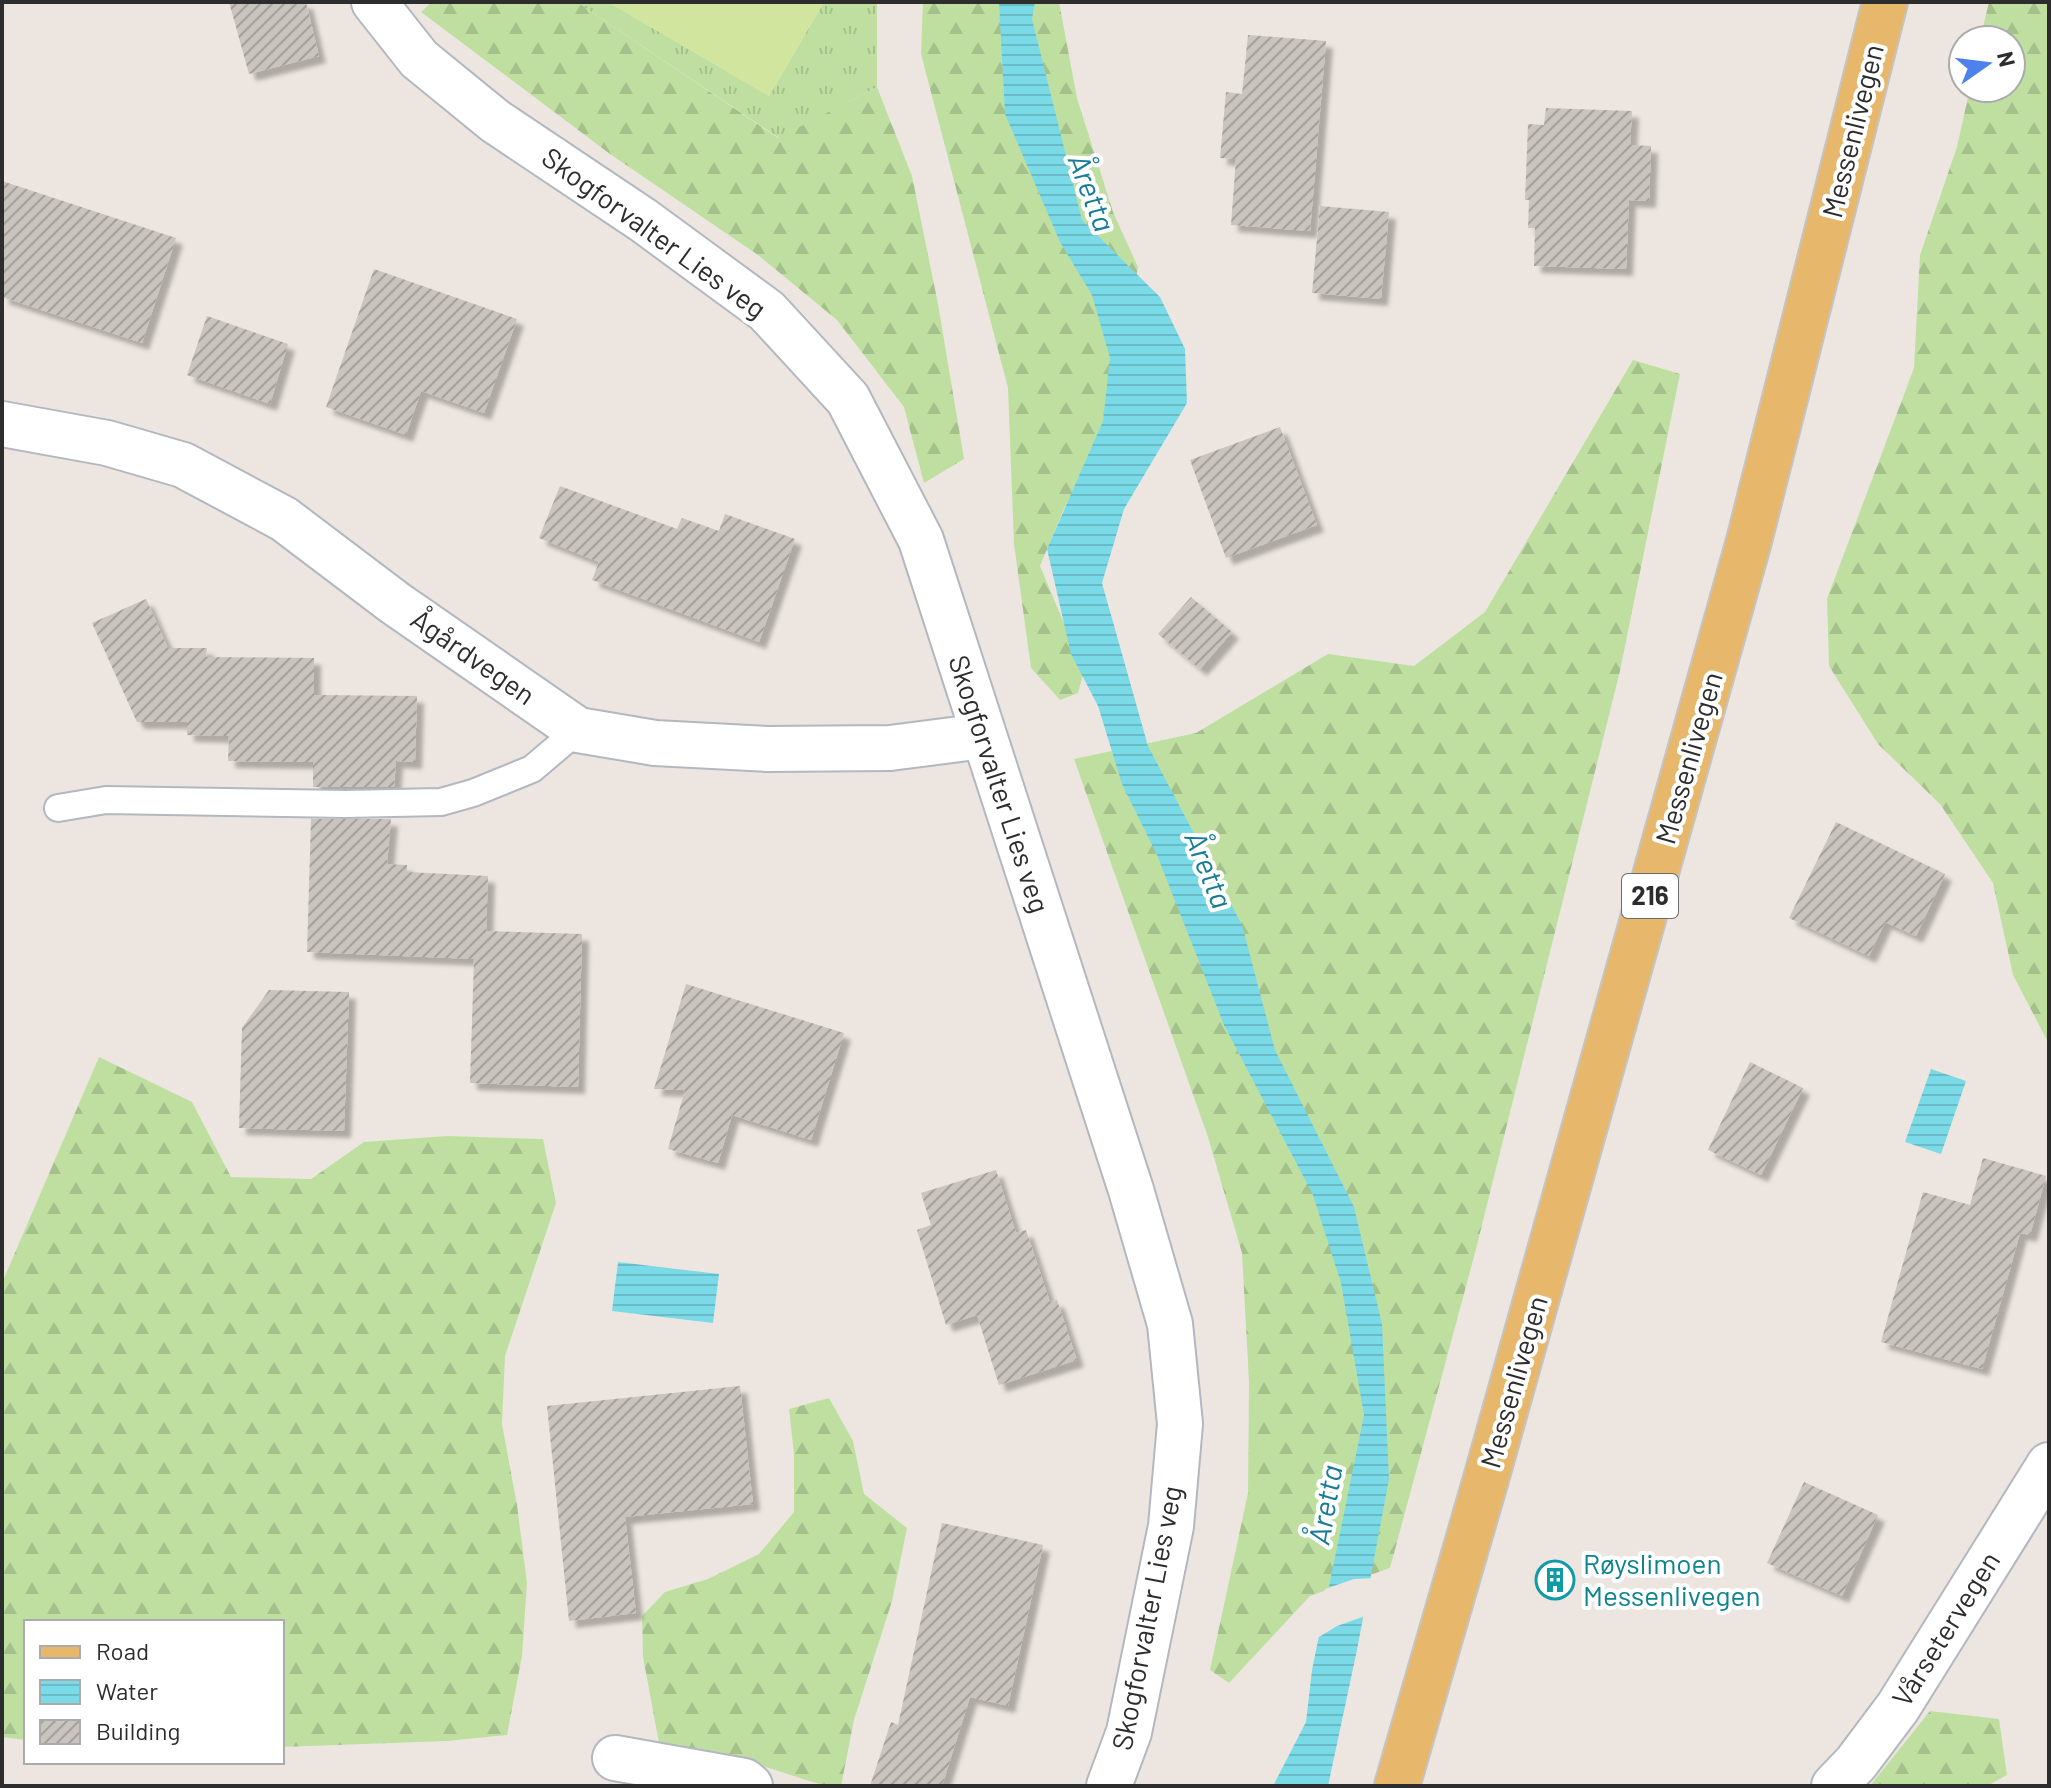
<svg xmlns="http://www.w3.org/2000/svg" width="2051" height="1788" font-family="Barlow,sans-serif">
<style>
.grass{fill:url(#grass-tufts)}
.forest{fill:url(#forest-firs)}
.pitch{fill:#d1e59e}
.water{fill:url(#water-rules)}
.pier{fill:#ede6e0}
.building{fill:url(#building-hatch);filter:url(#shadow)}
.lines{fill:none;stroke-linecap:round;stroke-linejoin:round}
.service-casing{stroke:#b3b7bf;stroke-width:30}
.minor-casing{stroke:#b3b7bf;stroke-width:48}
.primary-casing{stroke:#c4c4c4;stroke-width:48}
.service{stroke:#fff;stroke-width:26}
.minor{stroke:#fff;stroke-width:44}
.primary{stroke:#e7b86b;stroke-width:44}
.labels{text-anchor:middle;stroke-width:8;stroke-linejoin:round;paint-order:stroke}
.shield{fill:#fff;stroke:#6c6c6c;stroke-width:2}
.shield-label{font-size:26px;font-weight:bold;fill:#2d2d2d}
.street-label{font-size:28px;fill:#2d2d2d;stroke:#fff}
.culture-label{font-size:28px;fill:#0d838f;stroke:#fff;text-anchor:start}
.water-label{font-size:30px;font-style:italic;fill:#177d96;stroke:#fff}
</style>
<defs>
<pattern id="grass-tufts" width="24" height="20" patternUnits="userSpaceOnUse" patternTransform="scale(2)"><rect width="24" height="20" fill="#bfdfa1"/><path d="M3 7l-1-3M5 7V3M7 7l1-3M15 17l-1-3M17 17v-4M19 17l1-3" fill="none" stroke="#a4c08b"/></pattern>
<pattern id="forest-firs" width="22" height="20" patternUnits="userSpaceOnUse" patternTransform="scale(2)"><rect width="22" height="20" fill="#bfdfa1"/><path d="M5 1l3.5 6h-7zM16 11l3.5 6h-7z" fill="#a4c08b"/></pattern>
<pattern id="water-rules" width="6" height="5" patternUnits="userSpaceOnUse" patternTransform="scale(2)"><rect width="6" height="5" fill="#7bdae7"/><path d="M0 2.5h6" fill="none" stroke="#6bbbc6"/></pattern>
<pattern id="building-hatch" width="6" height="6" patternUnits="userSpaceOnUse" patternTransform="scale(2)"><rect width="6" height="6" fill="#c9c4be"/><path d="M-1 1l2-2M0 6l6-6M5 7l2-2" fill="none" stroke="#a4a09b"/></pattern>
<filter id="shadow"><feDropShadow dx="7" dy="7" stdDeviation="2" flood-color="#0004"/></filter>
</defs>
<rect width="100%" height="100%" fill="#ede6e0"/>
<path class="grass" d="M 577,2 L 608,2 L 769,96 L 824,2 L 877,2 L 877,87 L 779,138 Z"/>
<path class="forest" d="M 432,2 L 577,2 L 778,138 L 877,87 L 912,176 L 938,304 L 964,459 L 924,483 L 904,407 L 837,320 L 758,255 L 610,154 L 421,12 Z
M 923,2 L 1059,2 L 1077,98 L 1113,212 L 1138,267 L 1103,441 L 1065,506 L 1040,566 L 1084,671 L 1078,693 L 1060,700 L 1031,668 L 1014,544 L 1008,388 L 921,54 Z
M 1989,2 L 2049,2 L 2049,1044 L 2013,975 L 1993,883 L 1940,804 L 1878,744 L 1829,666 L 1827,599 L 1914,368 L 1920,255 L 1957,147 L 1970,88 L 2011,88 L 2011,40 L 1980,40 Z
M 1633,360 L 1680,374 L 1620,671 L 1475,1253 L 1390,1568 L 1310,1596 L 1229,1683 L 1210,1670 L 1248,1493 L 1249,1382 L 1242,1253 L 1207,1134 L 1074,759 L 1196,733 L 1328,654 L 1414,666 L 1485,612 Z
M 99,1057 L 192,1102 L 231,1177 L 311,1179 L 364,1142 L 447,1136 L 543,1139 L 556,1203 L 505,1356 L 502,1424 L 517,1505 L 527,1583 L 522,1656 L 507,1735 L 447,1741 L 282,1747 L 282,1622 L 26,1622 L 26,1740 L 2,1737 L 2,1283 Z
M 829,1398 L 853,1441 L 864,1494 L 907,1528 L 892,1601 L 854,1720 L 841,1786 C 815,1786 794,1775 769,1768 C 733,1758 696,1750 659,1743 L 643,1657 L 642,1616 L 665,1592 L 708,1579 L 759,1554 L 794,1512 L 794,1454 L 789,1409 Z
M 1930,1711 L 1999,1719 L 2007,1775 L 1987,1786 L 1870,1786 Z"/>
<path class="pitch" d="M 608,2 L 824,2 L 769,96 Z"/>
<path class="water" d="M 999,2 L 1035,2 L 1032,19 L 1082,220 L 1160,297 L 1185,349 L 1187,403 L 1124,509 L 1102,583 L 1148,746 L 1242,925 L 1275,1050 L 1354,1207 L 1382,1324 L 1389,1479 L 1357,1650 L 1328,1786 L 1273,1786 L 1306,1722 L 1312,1670 L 1364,1415 L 1341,1283 L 1313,1195 L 1224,1025 L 1157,855 L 1122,784 L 1098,706 L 1071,654 L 1047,549 L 1103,421 L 1110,358 L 1092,295 L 1060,242 L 1005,114 Z
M 1931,1069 L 1966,1081 L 1941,1154 L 1905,1142 Z
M 618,1262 L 719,1274 L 713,1323 L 612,1311 Z"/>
<path class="pier" d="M 1375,1578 L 1368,1615 L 1337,1626 L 1314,1640 L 1325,1589 L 1354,1579 Z"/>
<path class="building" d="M 229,2 L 306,2 L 319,56 L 249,74 Z
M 1248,35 L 1326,41 L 1310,231 L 1231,225 L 1236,159 L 1220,158 L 1226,92 L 1242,94 Z
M 1546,108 L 1632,111 L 1630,145 L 1651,146 L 1649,201 L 1629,200 L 1626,269 L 1534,266 L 1535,228 L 1528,228 L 1529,200 L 1525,200 L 1528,124 L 1544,125 Z
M 2,181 L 176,238 L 142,343 L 2,297 Z
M 1320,206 L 1389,212 L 1381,299 L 1312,293 Z
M 374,269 L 517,319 L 484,413 L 421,391 L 406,435 L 326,407 Z
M 207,316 L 288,344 L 270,404 L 187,375 Z
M 1280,427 L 1317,525 L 1226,558 L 1190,460 Z
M 560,486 L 677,529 L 682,518 L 719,531 L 725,514 L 795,539 L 759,642 L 592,580 L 599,562 L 539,538 Z
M 1191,597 L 1232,632 L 1200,669 L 1158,634 Z
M 146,599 L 168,648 L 207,648 L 206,657 L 314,658 L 314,695 L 417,696 L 415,762 L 396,761 L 394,787 L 313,787 L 313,762 L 228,761 L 229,736 L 187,735 L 187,722 L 137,722 L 92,623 Z
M 311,819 L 391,819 L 387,864 L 407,865 L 407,872 L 488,876 L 486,931 L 582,934 L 578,1087 L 470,1083 L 474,959 L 307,952 Z
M 1836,822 L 1945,874 L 1916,936 L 1885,922 L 1869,956 L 1789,918 Z
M 686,984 L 844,1033 L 811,1140 L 732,1115 L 718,1163 L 668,1149 L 685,1090 L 654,1089 Z
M 269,990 L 349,992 L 344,1131 L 239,1128 L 242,1028 Z
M 1750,1062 L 1803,1088 L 1761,1175 L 1708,1150 Z
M 1983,1158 L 2046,1176 L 2030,1235 L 2020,1233 L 1982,1369 L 1881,1342 L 1923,1192 L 1970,1205 Z
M 996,1170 L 1016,1233 L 1026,1230 L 1050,1302 L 1057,1300 L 1077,1360 L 999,1385 L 977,1315 L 946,1325 L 917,1230 L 931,1225 L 921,1193 Z
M 740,1386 L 753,1504 L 625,1517 L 636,1613 L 569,1621 L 547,1406 Z
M 1804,1482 L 1878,1515 L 1842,1596 L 1767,1563 Z
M 942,1523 L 1043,1545 L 1008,1706 L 970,1697 L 942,1786 L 870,1786 L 891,1722 L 898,1725 Z"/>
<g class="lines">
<defs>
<path id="service" d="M 58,808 L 106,800 L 345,804 L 441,802 L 473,793 L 532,769 L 578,730"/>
<path id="minor" d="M 374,2 L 419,59 L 495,121 L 643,220 L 767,311 L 848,399 L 921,540 L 1131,1190 L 1170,1324 L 1180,1424 L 1171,1526 L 1129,1732 L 1109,1786
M 2,424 L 107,443 L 183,465 L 284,519 L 395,603 L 578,730 L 655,743 L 767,749 L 890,748 L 983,736
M 615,1758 L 744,1781 L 750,1786
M 1834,1786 L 1856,1763 L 1898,1707 L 2049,1465"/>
<path id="primary" d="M 1397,1786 L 1486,1479 L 1749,541 L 1885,2"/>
</defs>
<use href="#service" class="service-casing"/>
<use href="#minor" class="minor-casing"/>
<use href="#primary" class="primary-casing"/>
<use href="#service" class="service"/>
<use href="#minor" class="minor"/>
<use href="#primary" class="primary"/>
</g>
<defs>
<symbol id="building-ring" viewBox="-11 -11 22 22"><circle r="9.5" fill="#fff" stroke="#0f9aa8" stroke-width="1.5"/><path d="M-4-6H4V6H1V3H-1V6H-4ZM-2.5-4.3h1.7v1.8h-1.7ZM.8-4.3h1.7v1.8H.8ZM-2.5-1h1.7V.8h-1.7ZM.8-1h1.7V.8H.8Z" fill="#0f9aa8"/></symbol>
</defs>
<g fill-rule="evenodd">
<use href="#building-ring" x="1533" y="1558" width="44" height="44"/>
</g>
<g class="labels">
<rect class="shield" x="1622" y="874" width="56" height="44" rx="6"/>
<g class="shield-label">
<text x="1650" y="905">216</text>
</g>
<g class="street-label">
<text transform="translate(1853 131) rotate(-76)" y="10">Messenlivegen</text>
<text transform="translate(654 233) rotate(36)" y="10">Skogforvalter Lies veg</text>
<text transform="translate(473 657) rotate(35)" y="10">Ågårdvegen</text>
<text transform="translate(1689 758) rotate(-74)" y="10">Messenlivegen</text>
<text transform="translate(999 784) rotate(72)" y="10">Skogforvalter Lies veg</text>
<text transform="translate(1514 1382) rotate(-74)" y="10">Messenlivegen</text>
<text transform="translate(1147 1618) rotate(-79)" y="10">Skogforvalter Lies veg</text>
<text transform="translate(1946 1629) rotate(-58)" y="10">Vårsetervegen</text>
</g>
<g class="culture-label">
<text x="1583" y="1574">Røyslimoen<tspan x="1583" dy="32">Messenlivegen</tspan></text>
</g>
<g class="water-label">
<text transform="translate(1091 193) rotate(69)" y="10">Åretta</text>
<text transform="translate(1208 870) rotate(68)" y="10">Åretta</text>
<text transform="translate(1326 1505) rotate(-80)" y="10">Åretta</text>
</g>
</g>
<rect width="2051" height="1788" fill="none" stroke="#2d2d2d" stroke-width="8"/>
<rect x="24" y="1620" width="260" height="144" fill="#ffffff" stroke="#ababab" stroke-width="2"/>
<rect x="40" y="1646" width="40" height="12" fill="#e7b86b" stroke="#ababab" stroke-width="2"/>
<text x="96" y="1660" font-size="24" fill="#2d2d2d">Road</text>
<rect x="40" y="1680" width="40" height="24" fill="url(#water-rules)" stroke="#ababab" stroke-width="2"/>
<text x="96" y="1700" font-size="24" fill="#2d2d2d">Water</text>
<rect x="40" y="1720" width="40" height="24" fill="url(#building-hatch)" stroke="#ababab" stroke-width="2"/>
<text x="96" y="1740" font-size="24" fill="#2d2d2d">Building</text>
<g transform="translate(1987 64) rotate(76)"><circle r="38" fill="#ffffff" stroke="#ababab" stroke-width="2"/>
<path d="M0-6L14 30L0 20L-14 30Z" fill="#4d82ed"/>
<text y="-12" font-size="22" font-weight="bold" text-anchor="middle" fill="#2d2d2d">N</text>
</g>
</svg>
